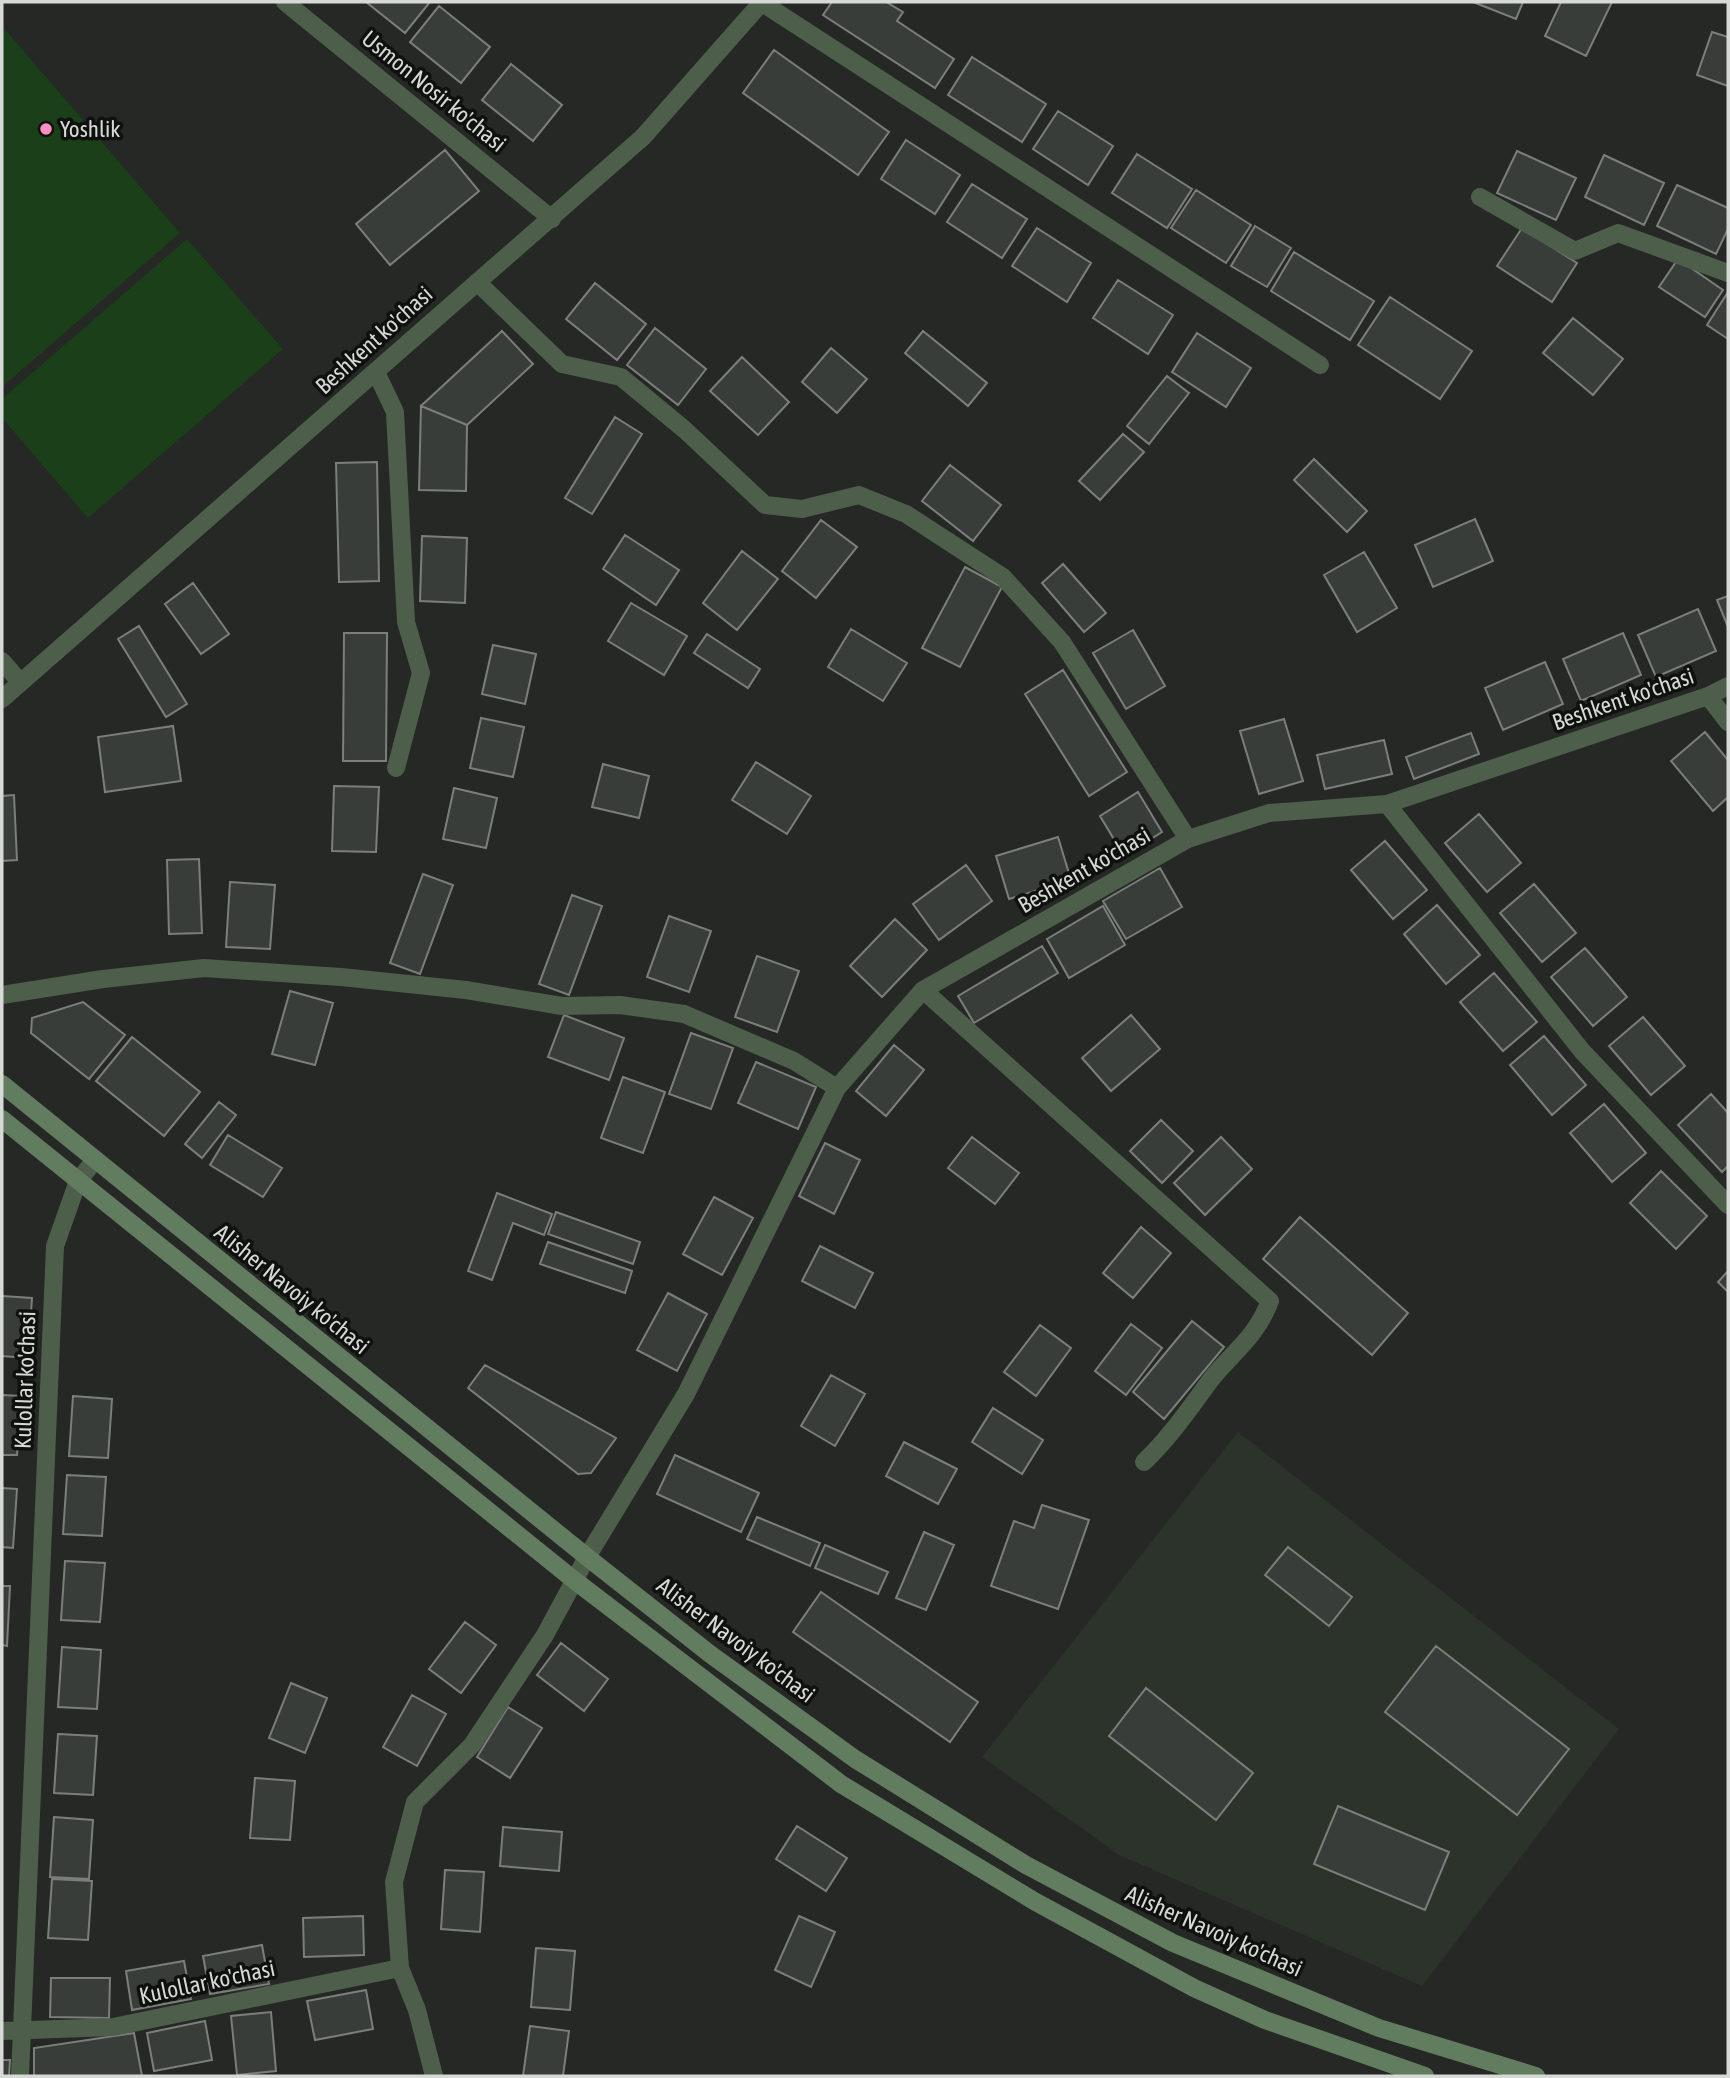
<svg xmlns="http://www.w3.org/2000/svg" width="1730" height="2078" font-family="'Asap Condensed',sans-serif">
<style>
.built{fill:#2b332a}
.green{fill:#1b3f18}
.building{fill:#393d39;stroke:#7b7f7a;stroke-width:2}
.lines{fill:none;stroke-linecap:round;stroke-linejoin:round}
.minor{stroke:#4d5e4b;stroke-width:18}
.secondary{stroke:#617c5e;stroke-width:18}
.poi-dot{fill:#fc8fc1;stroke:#0f110f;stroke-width:2.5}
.labels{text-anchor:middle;stroke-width:7;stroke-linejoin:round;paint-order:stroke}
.street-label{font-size:23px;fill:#d7d9d6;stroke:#0f110f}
.poi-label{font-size:23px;fill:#d7d9d6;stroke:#0f110f;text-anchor:start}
</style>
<rect width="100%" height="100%" fill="#252824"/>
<path class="built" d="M 1238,1432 L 1619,1729 L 1422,1986 L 1119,1855 L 982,1757 Z"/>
<path class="green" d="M 2,26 L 180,233 L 2,387 Z
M 187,239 L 283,349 L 88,518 L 2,418 L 2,399 Z"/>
<path class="building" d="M 366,2 L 430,2 L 405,33 Z
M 832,2 L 886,2 L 903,12 L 897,21 L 954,59 L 935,88 L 823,15 Z
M 1473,2 L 1523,2 L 1516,19 Z
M 1561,2 L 1612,2 L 1586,56 L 1545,36 Z
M 439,6 L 490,47 L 461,83 L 410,42 Z
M 1712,32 L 1728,37 L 1728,86 L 1697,75 Z
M 774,50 L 889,132 L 858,175 L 743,93 Z
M 972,57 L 1046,104 L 1022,142 L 948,95 Z
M 511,64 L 562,105 L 533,141 L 482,100 Z
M 1058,111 L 1113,146 L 1088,185 L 1033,149 Z
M 906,140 L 960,175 L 935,214 L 881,179 Z
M 445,150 L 479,191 L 390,265 L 356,224 Z
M 1517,151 L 1576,178 L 1556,220 L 1497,193 Z
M 1137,154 L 1192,189 L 1167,228 L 1112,193 Z
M 1604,155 L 1664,183 L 1644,225 L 1585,197 Z
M 972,184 L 1027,219 L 1002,258 L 947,222 Z
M 1677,185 L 1728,208 L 1728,229 L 1716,254 L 1657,226 Z
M 1196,190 L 1251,225 L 1226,263 L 1171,228 Z
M 1255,226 L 1291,248 L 1267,287 L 1231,266 Z
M 1037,228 L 1091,263 L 1067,302 L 1012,266 Z
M 1522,228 L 1577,263 L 1552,302 L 1497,266 Z
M 1294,252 L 1374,301 L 1350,340 L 1271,291 Z
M 1678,259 L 1723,290 L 1705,317 L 1659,287 Z
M 1118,280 L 1173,315 L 1148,354 L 1093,318 Z
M 595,283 L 646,324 L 617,360 L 566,319 Z
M 1728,292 L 1728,339 L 1707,325 Z
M 1390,297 L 1472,351 L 1440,399 L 1358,345 Z
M 1573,318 L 1623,359 L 1593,395 L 1543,353 Z
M 655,328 L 706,369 L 678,405 L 627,365 Z
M 502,331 L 533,364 L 467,425 L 421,406 Z
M 923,331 L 987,383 L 968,406 L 905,353 Z
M 1197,333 L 1251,368 L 1226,407 L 1172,372 Z
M 831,348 L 867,379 L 837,413 L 802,382 Z
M 742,357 L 789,402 L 758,435 L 710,391 Z
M 1167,376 L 1189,393 L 1149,444 L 1127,426 Z
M 421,406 L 467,425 L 466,491 L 419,490 Z
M 615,417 L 642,434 L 592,514 L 565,498 Z
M 1123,434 L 1144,452 L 1100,500 L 1079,481 Z
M 1314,459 L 1367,511 L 1347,532 L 1294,480 Z
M 377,462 L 379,581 L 339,582 L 336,463 Z
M 950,465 L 1001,505 L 973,541 L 922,501 Z
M 1475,519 L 1493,561 L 1433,587 L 1415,545 Z
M 821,520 L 857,547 L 816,598 L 782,571 Z
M 625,535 L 679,570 L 656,605 L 603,569 Z
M 422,536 L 467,538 L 465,603 L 420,601 Z
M 742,551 L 778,579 L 737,630 L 703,603 Z
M 1364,552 L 1397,608 L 1357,632 L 1324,575 Z
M 1063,564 L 1106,613 L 1084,632 L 1042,583 Z
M 965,567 L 1002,587 L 960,667 L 922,648 Z
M 193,583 L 229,634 L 201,654 L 165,604 Z
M 1728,596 L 1728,627 L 1717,600 Z
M 631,603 L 687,636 L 664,675 L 608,641 Z
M 1698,609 L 1716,651 L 1656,677 L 1638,635 Z
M 139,626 L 187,704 L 166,717 L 118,639 Z
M 851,629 L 907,663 L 883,701 L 828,667 Z
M 1133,630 L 1165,686 L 1126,709 L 1093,653 Z
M 344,633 L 387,633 L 386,761 L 343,761 Z
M 1623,633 L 1641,675 L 1581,701 L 1563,659 Z
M 707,634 L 760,669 L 748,688 L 694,653 Z
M 493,645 L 536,654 L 525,704 L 482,694 Z
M 1545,662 L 1563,704 L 1503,730 L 1485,688 Z
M 1063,670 L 1127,772 L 1089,796 L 1025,694 Z
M 481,718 L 524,727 L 513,777 L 470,768 Z
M 1284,719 L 1303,781 L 1259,794 L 1240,731 Z
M 173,726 L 181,781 L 105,792 L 98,737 Z
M 1705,732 L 1728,760 L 1728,797 L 1713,811 L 1671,761 Z
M 1471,733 L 1479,754 L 1414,779 L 1406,757 Z
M 1384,740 L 1392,774 L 1325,789 L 1317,755 Z
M 756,762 L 811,796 L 787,834 L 732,800 Z
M 603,764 L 649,776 L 639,818 L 592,807 Z
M 334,786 L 379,787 L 376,852 L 332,851 Z
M 454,788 L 497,798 L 486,848 L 443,839 Z
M 1138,792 L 1162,832 L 1124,856 L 1100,816 Z
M 14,795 L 17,860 L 2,861 L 2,796 Z
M 1479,814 L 1521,863 L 1487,892 L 1445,843 Z
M 1058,837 L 1071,880 L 1009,899 L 996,856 Z
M 1385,841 L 1427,890 L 1393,919 L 1351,870 Z
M 199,859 L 202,933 L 169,934 L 167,860 Z
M 966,865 L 992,901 L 939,940 L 913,904 Z
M 1160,868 L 1182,907 L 1126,939 L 1103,901 Z
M 423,874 L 453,885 L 420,974 L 390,963 Z
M 230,882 L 275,885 L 270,949 L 226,947 Z
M 1534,884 L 1576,933 L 1542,962 L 1500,913 Z
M 572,895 L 602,906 L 569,995 L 539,984 Z
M 1437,905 L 1480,955 L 1446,984 L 1404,934 Z
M 1103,906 L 1125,945 L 1069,978 L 1047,939 Z
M 669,916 L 711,931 L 689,992 L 647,977 Z
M 895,919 L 927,950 L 882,997 L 850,966 Z
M 1042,946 L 1058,973 L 974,1023 L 958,996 Z
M 1585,948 L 1627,997 L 1593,1026 L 1551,977 Z
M 757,956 L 799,971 L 777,1032 L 735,1017 Z
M 1494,973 L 1537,1022 L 1503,1051 L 1460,1002 Z
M 290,991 L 333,1003 L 315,1065 L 272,1054 Z
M 83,1002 L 125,1035 L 89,1079 L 31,1033 L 32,1018 Z
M 564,1015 L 624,1038 L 609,1080 L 548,1057 Z
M 1131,1015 L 1160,1049 L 1111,1091 L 1082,1058 Z
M 1643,1017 L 1685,1066 L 1651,1095 L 1609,1046 Z
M 691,1033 L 733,1048 L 711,1109 L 669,1094 Z
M 1544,1036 L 1586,1085 L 1552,1115 L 1510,1065 Z
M 132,1037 L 200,1092 L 164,1136 L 96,1081 Z
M 894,1045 L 924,1070 L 886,1116 L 856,1091 Z
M 756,1062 L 816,1087 L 798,1129 L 738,1103 Z
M 623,1077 L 665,1092 L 643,1153 L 601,1138 Z
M 1711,1094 L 1728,1113 L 1728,1166 L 1722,1172 L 1678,1125 Z
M 219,1102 L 236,1115 L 202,1158 L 185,1144 Z
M 1604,1104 L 1646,1153 L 1612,1182 L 1570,1133 Z
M 1161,1120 L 1193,1151 L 1162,1183 L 1130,1151 Z
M 228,1135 L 282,1168 L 263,1197 L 210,1165 Z
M 972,1137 L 1019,1173 L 995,1204 L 948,1168 Z
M 1221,1137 L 1252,1169 L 1205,1215 L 1174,1183 Z
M 825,1143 L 860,1160 L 834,1214 L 799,1196 Z
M 1661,1171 L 1707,1216 L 1676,1249 L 1630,1203 Z
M 497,1193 L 552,1214 L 544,1235 L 513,1223 L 492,1280 L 468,1271 Z
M 714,1197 L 753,1218 L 722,1275 L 683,1254 Z
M 556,1212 L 640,1242 L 633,1264 L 548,1234 Z
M 1300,1217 L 1408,1313 L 1372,1355 L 1263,1259 Z
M 1141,1227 L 1171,1253 L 1133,1298 L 1103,1273 Z
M 548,1242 L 632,1271 L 625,1293 L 540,1264 Z
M 820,1246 L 873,1273 L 855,1308 L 802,1281 Z
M 1728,1271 L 1728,1292 L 1718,1282 Z
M 668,1293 L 707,1314 L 677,1371 L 637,1350 Z
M 2,1296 L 32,1298 L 28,1358 L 2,1356 Z
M 1192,1321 L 1224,1347 L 1164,1419 L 1133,1392 Z
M 1131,1324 L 1162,1348 L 1126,1395 L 1095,1371 Z
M 1040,1325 L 1071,1348 L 1036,1396 L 1004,1372 Z
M 485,1365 L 616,1438 L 591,1473 L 578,1474 L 468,1388 Z
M 831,1375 L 865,1394 L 835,1446 L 801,1426 Z
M 2,1395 L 21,1396 L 17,1455 L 2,1455 Z
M 73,1396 L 112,1399 L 108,1458 L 69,1456 Z
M 993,1408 L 1043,1440 L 1022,1474 L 972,1442 Z
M 904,1442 L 957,1469 L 938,1504 L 886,1476 Z
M 675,1455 L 759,1493 L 741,1532 L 657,1494 Z
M 67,1475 L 106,1477 L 102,1536 L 63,1534 Z
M 2,1488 L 17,1489 L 13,1548 L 2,1547 Z
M 1042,1505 L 1089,1520 L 1058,1609 L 991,1586 L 1014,1521 L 1034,1528 Z
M 757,1517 L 820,1543 L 810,1566 L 747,1539 Z
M 924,1532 L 954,1545 L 926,1610 L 896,1598 Z
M 825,1545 L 888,1572 L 878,1594 L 815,1568 Z
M 1288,1547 L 1352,1597 L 1329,1626 L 1265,1575 Z
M 65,1561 L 105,1563 L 100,1622 L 61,1620 Z
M 2,1586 L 10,1586 L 7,1646 L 2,1645 Z
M 821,1592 L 978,1702 L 950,1742 L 793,1632 Z
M 465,1622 L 496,1645 L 461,1693 L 429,1669 Z
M 561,1643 L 608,1679 L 584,1711 L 537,1675 Z
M 1436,1646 L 1569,1749 L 1517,1815 L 1385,1712 Z
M 62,1647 L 101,1650 L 97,1709 L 58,1707 Z
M 291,1683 L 327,1698 L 305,1753 L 269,1738 Z
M 1146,1688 L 1253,1773 L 1216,1820 L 1109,1736 Z
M 412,1695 L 446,1714 L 417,1766 L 383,1747 Z
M 508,1707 L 542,1728 L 510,1778 L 477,1757 Z
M 58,1734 L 97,1736 L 93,1795 L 54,1793 Z
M 255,1778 L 295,1781 L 290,1840 L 250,1838 Z
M 1338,1806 L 1449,1852 L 1425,1910 L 1314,1864 Z
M 54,1817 L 93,1820 L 89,1879 L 50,1877 Z
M 797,1826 L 847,1858 L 826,1891 L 776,1859 Z
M 503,1827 L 562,1832 L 559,1871 L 500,1866 Z
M 445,1870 L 484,1872 L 480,1932 L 441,1929 Z
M 52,1879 L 92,1881 L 88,1940 L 48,1938 Z
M 363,1916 L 364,1955 L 304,1957 L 303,1918 Z
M 799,1916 L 835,1932 L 811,1987 L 775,1970 Z
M 262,1945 L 269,1984 L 210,1994 L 203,1956 Z
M 536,1948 L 575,1951 L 570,2010 L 531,2007 Z
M 184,1961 L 191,1999 L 132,2010 L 126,1971 Z
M 51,1978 L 110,1978 L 109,2018 L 50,2017 Z
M 366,1990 L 373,2029 L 315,2040 L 307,2001 Z
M 271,2012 L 276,2071 L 237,2075 L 231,2016 Z
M 205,2021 L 212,2060 L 154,2071 L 147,2033 Z
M 530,2026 L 569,2031 L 563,2076 L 523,2076 Z
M 134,2033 L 142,2076 L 34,2076 L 34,2048 Z
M 2,2060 L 10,2060 L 9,2076 L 2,2076 Z"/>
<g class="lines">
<path class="minor" d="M 285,2 L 552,219
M 761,2 L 1320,365
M 1480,197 L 1575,251 L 1618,233 L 1728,273
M 477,282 L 562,364 L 621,377 L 685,430 L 765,505 L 802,509 L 859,495 L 906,514 L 1003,577 L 1062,642 L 1188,839
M 376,372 L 395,412 L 406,622 L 421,673 L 396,768
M 2,661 L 20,682
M 1708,696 L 1728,722
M 2,699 L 643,137 L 762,2
M 1387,804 L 1582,1051 L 1728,1205
M 923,990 L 1270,1301 C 1256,1337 1235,1350 1212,1378 C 1190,1408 1171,1436 1144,1462
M 2,995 L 103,979 L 204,968 L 341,977 L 466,990 L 562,1006 L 620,1005 L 684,1014 L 794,1061 L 837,1088
M 2,2031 L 113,2027 L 400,1968
M 20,2076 L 55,1246 L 78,1181 L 95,1160
M 434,2076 L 417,2010 L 400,1968 L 394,1882 L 415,1802 L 472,1745 L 545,1635 L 587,1557 L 686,1394 L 837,1088 L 923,990 L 1188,839 L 1269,813 L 1387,804 L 1708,696 L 1728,686"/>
<path class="secondary" d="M 2,1084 L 587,1557 L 710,1654 L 855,1759 L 1026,1865 L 1173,1943 L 1379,2028 L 1536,2076
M 2,1119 L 574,1580 L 841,1784 L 1034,1901 L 1194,1988 L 1265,2020 L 1425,2076"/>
</g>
<circle class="poi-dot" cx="46" cy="129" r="7"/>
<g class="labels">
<g class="street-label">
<text transform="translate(434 91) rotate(39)" y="8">Usmon Nosir ko'chasi</text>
<text transform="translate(374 340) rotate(-42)" y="8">Beshkent ko'chasi</text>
<text transform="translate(1623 699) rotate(-19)" y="8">Beshkent ko'chasi</text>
<text transform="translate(1084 870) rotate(-30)" y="8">Beshkent ko'chasi</text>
<text transform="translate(292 1289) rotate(39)" y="8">Alisher Navoiy ko'chasi</text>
<text transform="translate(25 1380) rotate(-88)" y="8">Kulollar ko'chasi</text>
<text transform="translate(736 1640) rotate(37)" y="8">Alisher Navoiy ko'chasi</text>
<text transform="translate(1214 1931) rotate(24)" y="8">Alisher Navoiy ko'chasi</text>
<text transform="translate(207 1982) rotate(-12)" y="8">Kulollar ko'chasi</text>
</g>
<g class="poi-label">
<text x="60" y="137">Yoshlik</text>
</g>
</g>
<rect width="1730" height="2078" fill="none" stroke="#d7d9d6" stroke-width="7"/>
</svg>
